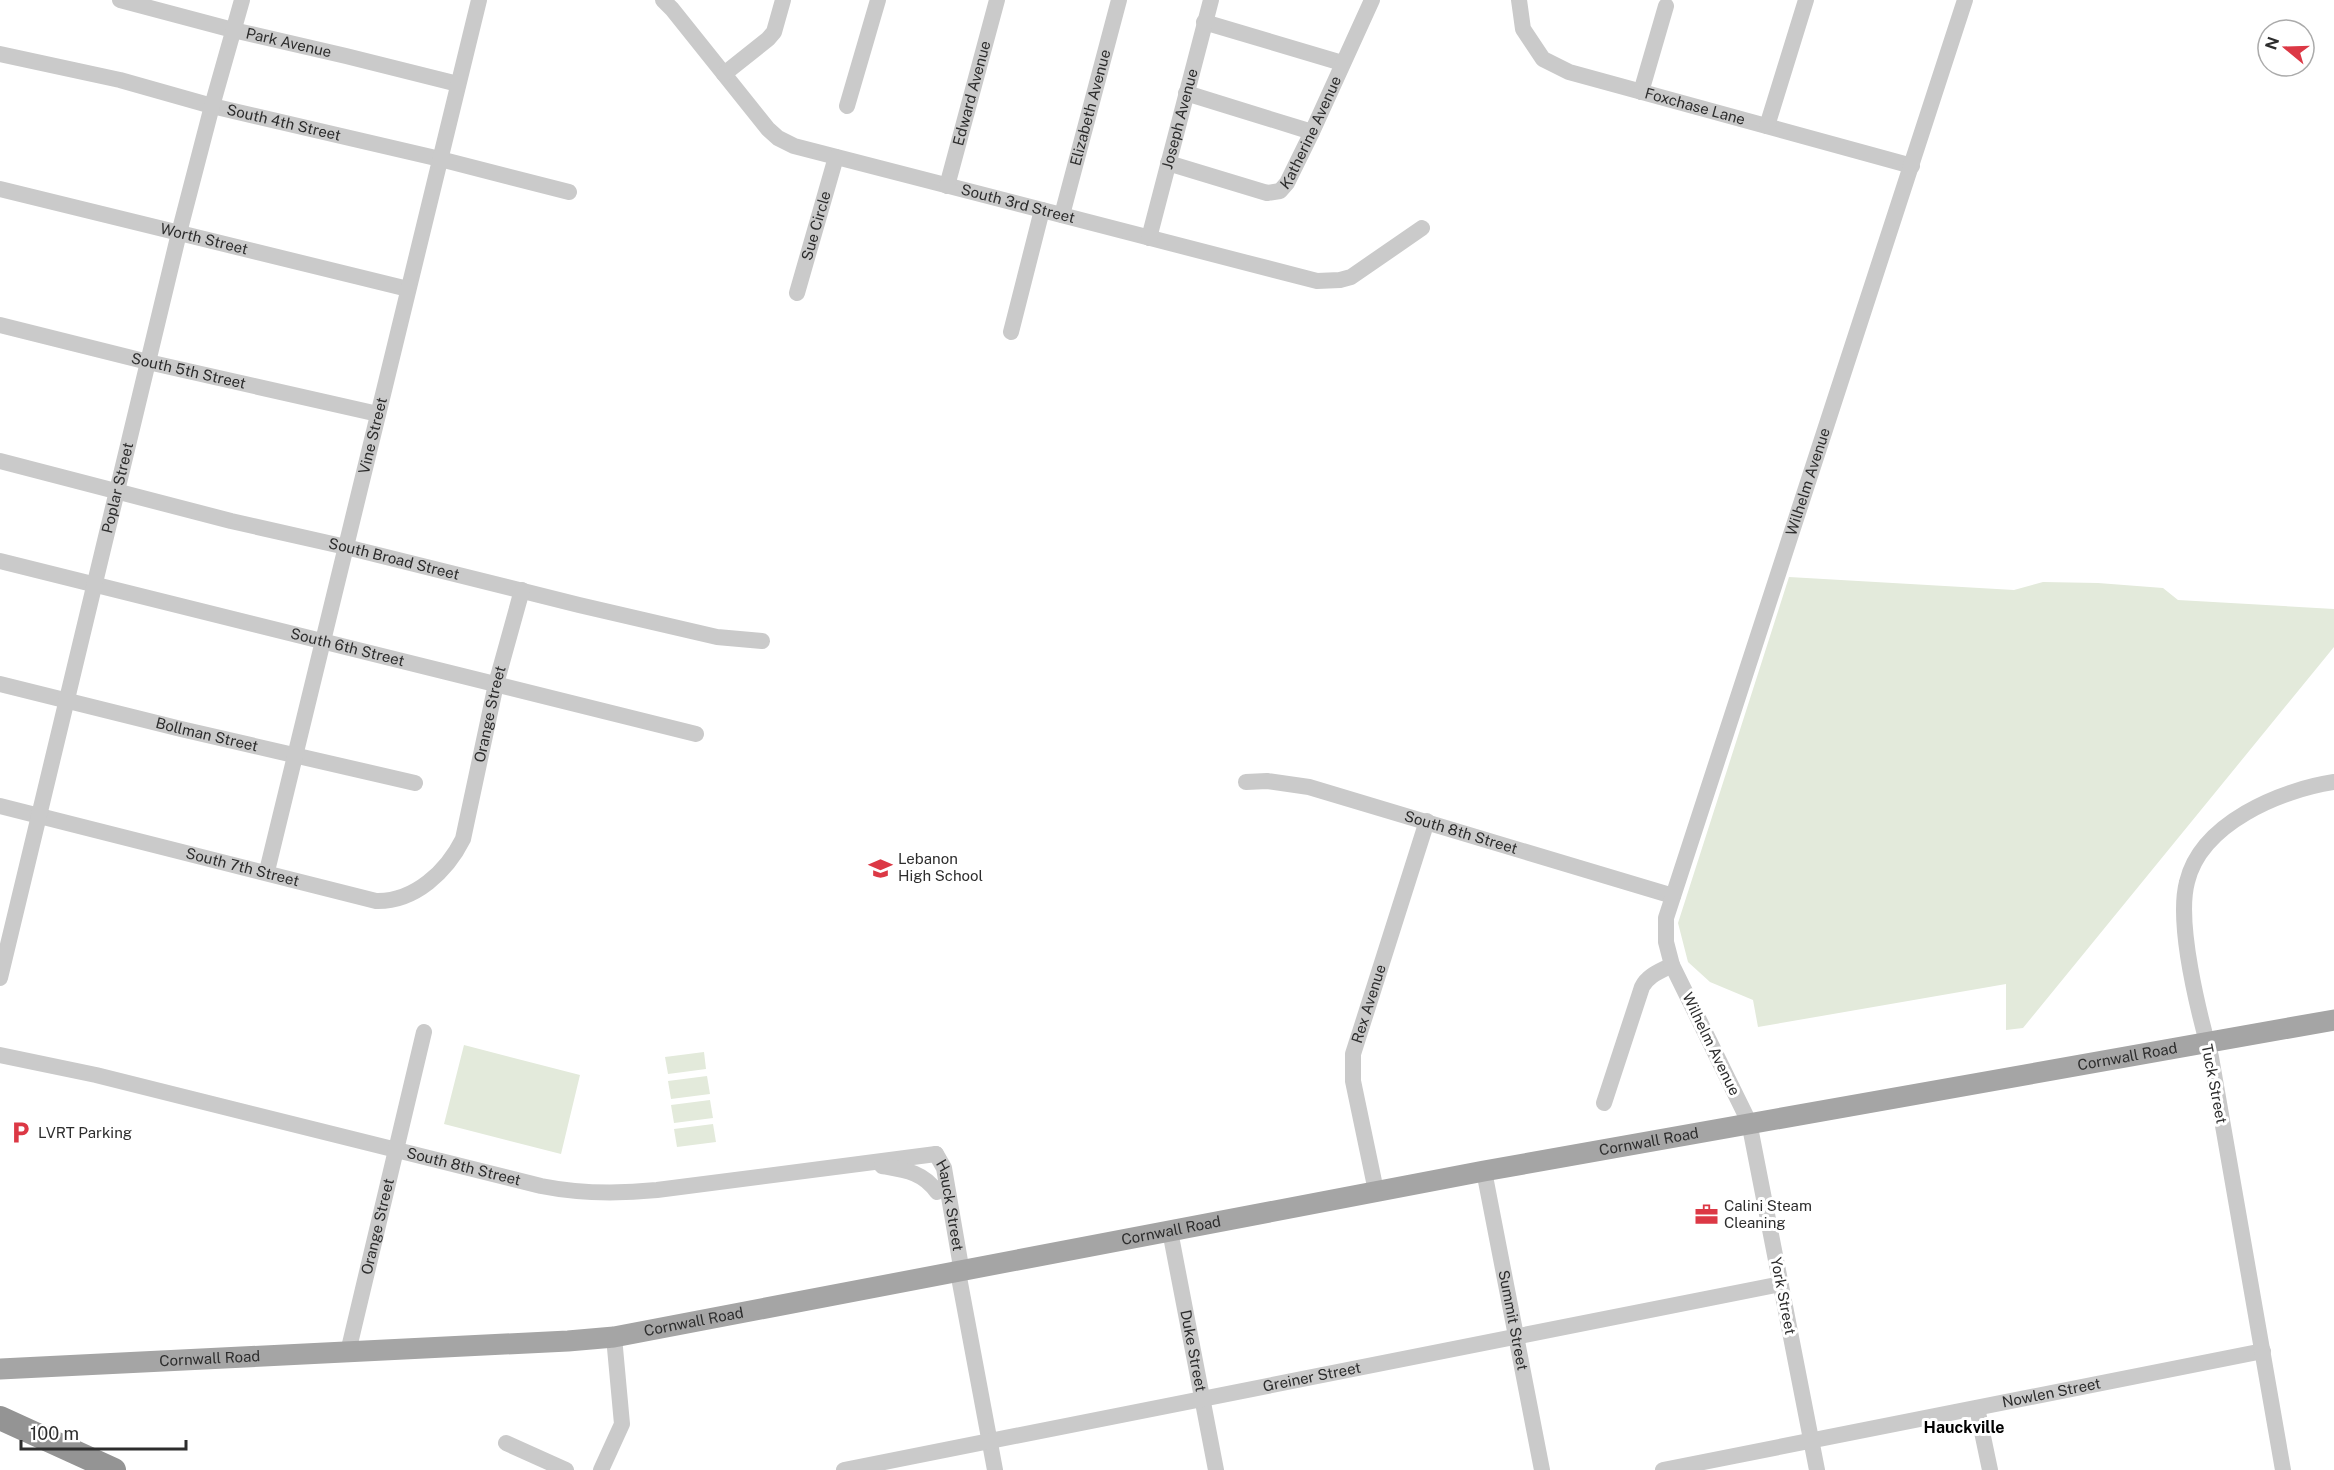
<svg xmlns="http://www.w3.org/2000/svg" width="2334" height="1470" font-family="'Public Sans',sans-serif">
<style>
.green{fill:#e3eadb}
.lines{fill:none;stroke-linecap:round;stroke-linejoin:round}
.minor{stroke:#cacaca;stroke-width:16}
.major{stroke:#a5a5a5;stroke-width:21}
.highway{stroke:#949494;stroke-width:24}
.labels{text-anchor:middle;stroke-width:6;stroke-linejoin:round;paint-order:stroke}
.street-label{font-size:15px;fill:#2d2d2d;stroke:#fff}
.poi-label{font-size:15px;fill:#2d2d2d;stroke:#fff;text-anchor:start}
.neighbourhood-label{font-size:16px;font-weight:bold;fill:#000;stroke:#fff}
</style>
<rect width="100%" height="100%" fill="#fff"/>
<path class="green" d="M 1789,577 L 2014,590 L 2043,582 L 2098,583 L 2163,588 L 2178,600 L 2334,609 L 2334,647 L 2023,1028 L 2006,1030 L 2006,984 L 1758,1027 L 1753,1000 L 1710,982 L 1688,962 L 1678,923 Z
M 464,1045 L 580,1075 L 561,1154 L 444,1124 Z
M 704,1052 L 706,1069 L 668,1074 L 665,1057 Z
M 707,1076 L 710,1094 L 671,1099 L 668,1081 Z
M 710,1100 L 713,1118 L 674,1123 L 671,1105 Z
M 713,1124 L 716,1142 L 677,1147 L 674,1129 Z"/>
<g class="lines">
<g class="minor">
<path id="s1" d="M 120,0 L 233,30 L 346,56 L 458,84"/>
<path id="s2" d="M 663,0 L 672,9 L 768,129 L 778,138 L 794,146 L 1317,281 L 1340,280 L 1351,277 L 1422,228"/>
<path id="s3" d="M 1519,0 L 1523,29 L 1543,59 L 1569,72 L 1912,166"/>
<path d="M 1204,22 L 1342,63"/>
<path id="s4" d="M 0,54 L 120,80 L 212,106 L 440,159 L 569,192"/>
<path d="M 724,74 L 768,39 L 774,32 L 783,0"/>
<path d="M 1641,92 L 1666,6"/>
<path d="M 1186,93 L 1312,132"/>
<path d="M 847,106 L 878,0"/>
<path d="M 1767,126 L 1806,0"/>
<path id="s5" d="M 1168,163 L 1267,193 L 1280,191 L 1287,183 L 1312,132 L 1372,0"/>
<path id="s6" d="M 947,186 L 997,0"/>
<path id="s7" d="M 0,189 L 408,289"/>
<path id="s8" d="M 1062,215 L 1119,0"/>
<path id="s9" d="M 1149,238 L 1211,0"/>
<path id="s10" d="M 797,293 L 836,157"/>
<path id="s11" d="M 0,325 L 148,362 L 378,414"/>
<path d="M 1011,332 L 1042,210"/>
<path id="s12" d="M 0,461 L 231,521 L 346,547 L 579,605 L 717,637 L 762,641"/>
<path id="s13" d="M 0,561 L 696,734"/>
<path id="s14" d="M 0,684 L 181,729 L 415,783"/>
<path id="s15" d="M 1246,782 L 1267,781 L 1309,787 L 1673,896"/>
<path id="s16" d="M 0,806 L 376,901 C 415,902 447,871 463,839 L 496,684 L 522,590"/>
<path id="s17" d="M 267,871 L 479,0"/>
<path id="s18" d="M 0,978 L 179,233 L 212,106 L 242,0"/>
<path id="s19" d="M 0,1055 L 96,1075 L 541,1186 C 581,1194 617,1194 657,1190 L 936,1154"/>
<path d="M 1604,1103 L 1642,987 C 1648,975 1661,971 1672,965"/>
<path id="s20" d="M 936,1154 L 944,1168 L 960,1261 L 958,1272 L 995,1470"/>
<path d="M 882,1166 C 905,1170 923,1172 937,1192"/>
<path id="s21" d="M 1484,1171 L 1542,1470"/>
<path id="s22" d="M 1376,1191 L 1353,1081 L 1353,1054 L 1427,821"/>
<path id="s23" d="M 1170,1231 L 1216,1470"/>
<path id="s24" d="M 348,1352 L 424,1032"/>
<path d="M 1977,1408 L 1990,1470"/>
<path d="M 506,1443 L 566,1470"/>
<path d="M 601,1470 L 622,1424 L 614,1337"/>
<path id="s25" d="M 844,1470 L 1781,1284"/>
<path id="s26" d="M 1663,1470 L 2263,1351"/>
<path id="s27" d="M 1817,1470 L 1749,1122 L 1672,965 L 1666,942 L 1666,918 L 1965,0"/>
<path d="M 2283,1470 L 2211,1057 C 2199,1014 2176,923 2187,882 C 2201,823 2281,790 2334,782"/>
</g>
<path class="major" id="s28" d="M 0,1369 L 568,1341 L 614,1337 L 1484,1171 L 2334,1020"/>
<path class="highway" d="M 0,1418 L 114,1470"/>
</g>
<defs>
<symbol id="school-bare" viewBox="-9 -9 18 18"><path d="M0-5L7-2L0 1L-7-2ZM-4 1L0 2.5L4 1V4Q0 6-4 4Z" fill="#dc3845" stroke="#fff" stroke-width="2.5" paint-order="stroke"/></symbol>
<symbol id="parking-bare" viewBox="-9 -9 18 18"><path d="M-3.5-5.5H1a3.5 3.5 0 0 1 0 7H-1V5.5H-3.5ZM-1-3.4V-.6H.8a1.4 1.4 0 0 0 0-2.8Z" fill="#dc3845" stroke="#fff" stroke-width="2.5" paint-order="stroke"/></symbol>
<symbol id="office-bare" viewBox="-9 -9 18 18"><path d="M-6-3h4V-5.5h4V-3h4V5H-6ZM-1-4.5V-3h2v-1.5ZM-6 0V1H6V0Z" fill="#dc3845" stroke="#fff" stroke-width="2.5" paint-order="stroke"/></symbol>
</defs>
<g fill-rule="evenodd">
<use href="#school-bare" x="864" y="852" width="33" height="33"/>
<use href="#parking-bare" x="4" y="1116" width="33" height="33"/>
<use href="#office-bare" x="1690" y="1198" width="33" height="33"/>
</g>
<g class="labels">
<g class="street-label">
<text dy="5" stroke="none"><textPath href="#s1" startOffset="174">Park Avenue</textPath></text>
<text dy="5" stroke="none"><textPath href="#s6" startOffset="96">Edward Avenue</textPath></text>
<text dy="5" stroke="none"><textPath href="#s8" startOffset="111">Elizabeth Avenue</textPath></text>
<text dy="5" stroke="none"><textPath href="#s3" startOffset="225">Foxchase Lane</textPath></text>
<text dy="5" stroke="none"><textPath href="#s9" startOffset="123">Joseph Avenue</textPath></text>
<text dy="5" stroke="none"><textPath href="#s4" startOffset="292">South 4th Street</textPath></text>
<text dy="5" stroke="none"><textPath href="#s5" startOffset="183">Katherine Avenue</textPath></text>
<text dy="5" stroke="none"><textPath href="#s2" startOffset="429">South 3rd Street</textPath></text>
<text dy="5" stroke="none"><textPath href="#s10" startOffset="70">Sue Circle</textPath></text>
<text dy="5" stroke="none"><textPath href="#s7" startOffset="210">Worth Street</textPath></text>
<text dy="5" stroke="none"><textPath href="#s11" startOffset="194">South 5th Street</textPath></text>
<text dy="5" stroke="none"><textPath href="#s17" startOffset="448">Vine Street</textPath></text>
<text dy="5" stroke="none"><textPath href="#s27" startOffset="1036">Wilhelm Avenue</textPath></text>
<text dy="5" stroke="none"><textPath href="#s18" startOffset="504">Poplar Street</textPath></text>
<text dy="5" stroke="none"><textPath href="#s12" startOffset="406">South Broad Street</textPath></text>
<text dy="5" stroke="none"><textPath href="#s13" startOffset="358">South 6th Street</textPath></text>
<text dy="5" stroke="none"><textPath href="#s16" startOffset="628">Orange Street</textPath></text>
<text dy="5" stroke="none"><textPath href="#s14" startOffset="213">Bollman Street</textPath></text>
<text dy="5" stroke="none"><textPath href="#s15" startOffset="222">South 8th Street</textPath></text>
<text dy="5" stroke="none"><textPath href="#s16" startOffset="250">South 7th Street</textPath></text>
<text dy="5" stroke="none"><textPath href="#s22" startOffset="192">Rex Avenue</textPath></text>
<text transform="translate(1711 1044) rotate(64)" y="5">Wilhelm Avenue</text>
<text dy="5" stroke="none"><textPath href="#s28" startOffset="2154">Cornwall Road</textPath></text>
<text transform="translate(2214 1084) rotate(79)" y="5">Tuck Street</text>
<text dy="5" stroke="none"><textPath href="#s28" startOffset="1668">Cornwall Road</textPath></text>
<text dy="5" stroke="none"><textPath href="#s19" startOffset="477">South 8th Street</textPath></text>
<text dy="5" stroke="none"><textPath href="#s20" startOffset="54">Hauck Street</textPath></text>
<text dy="5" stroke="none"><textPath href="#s24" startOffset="129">Orange Street</textPath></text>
<text dy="5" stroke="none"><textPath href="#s28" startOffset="1182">Cornwall Road</textPath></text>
<text transform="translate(1783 1296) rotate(79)" y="5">York Street</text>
<text dy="5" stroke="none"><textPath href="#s21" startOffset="152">Summit Street</textPath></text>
<text dy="5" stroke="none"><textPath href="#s28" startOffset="696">Cornwall Road</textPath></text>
<text dy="5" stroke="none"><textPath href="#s23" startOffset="122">Duke Street</textPath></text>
<text dy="5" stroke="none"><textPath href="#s28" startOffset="210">Cornwall Road</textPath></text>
<text dy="5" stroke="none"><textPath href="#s25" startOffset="477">Greiner Street</textPath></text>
<text dy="5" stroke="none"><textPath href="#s26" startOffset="396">Nowlen Street</textPath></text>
</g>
<g class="poi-label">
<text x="898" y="864">Lebanon<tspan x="898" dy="17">High School</tspan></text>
<text x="38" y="1138">LVRT Parking</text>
<text x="1724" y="1211">Calini Steam<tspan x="1724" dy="17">Cleaning</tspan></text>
</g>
<g class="neighbourhood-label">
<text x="1964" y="1433">Hauckville</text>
</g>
</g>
<g transform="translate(2286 48) rotate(289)"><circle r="28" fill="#ffffff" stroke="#ababab" stroke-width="1.5"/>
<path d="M0-4.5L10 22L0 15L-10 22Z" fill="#dc3845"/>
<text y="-9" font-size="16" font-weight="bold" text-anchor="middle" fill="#2d2d2d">N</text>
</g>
<path d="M21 1440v9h165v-9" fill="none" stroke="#2d2d2d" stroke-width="3"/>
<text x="30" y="1440" font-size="18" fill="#2d2d2d" stroke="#ffffff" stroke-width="4.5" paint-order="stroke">100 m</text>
</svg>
